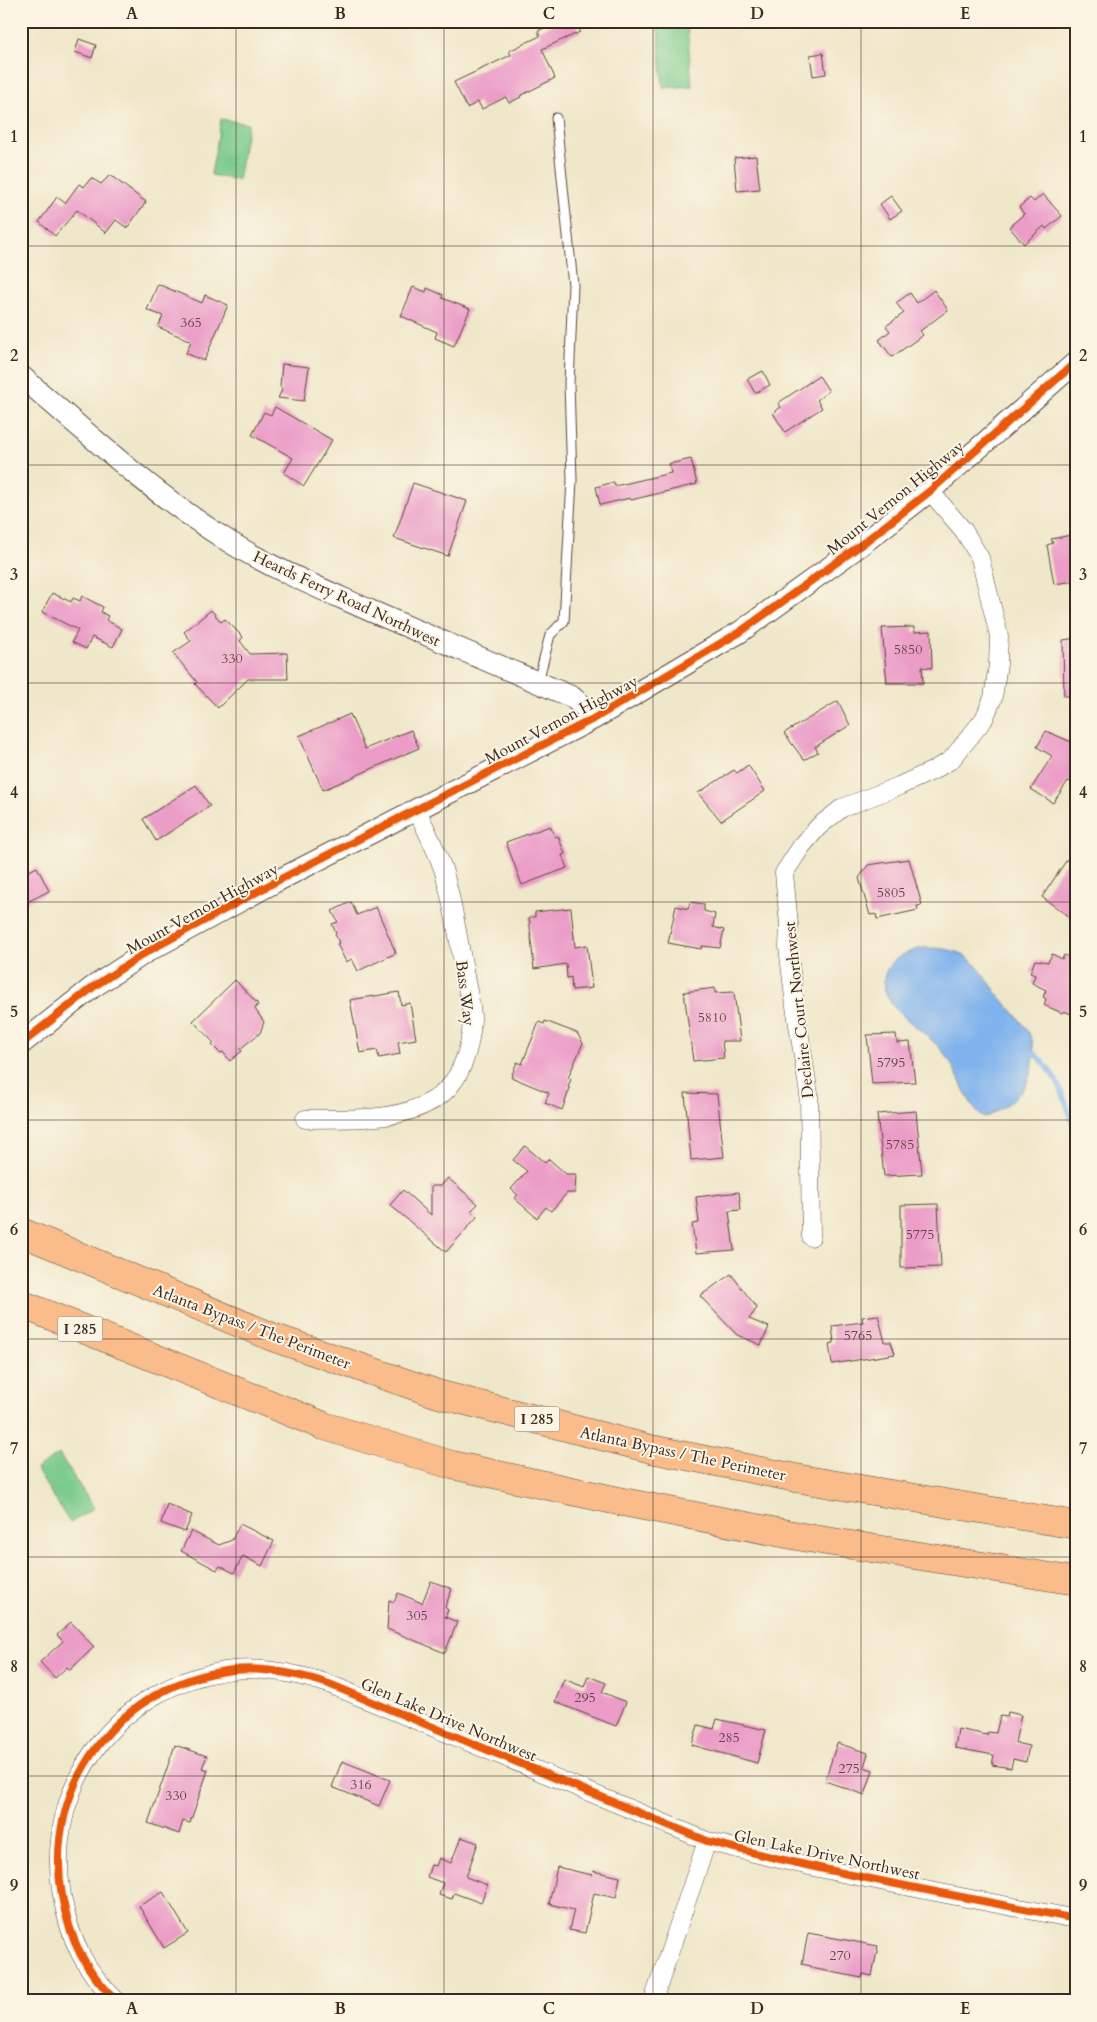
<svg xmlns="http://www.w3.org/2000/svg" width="1097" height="2022" font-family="Cardo,serif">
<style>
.green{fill:#7bcb8c;stroke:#5b7a55}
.water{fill:#80b3ed;stroke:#5e6e86}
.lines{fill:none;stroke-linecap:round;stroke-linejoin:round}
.stream{stroke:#80b3ed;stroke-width:5}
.building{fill:#eb9cc7}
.service-casing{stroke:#564638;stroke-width:11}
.minor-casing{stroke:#564638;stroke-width:19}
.tertiary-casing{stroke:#564638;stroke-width:23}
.motorway-casing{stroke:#564638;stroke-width:29}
.service{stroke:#fff;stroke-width:9}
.minor{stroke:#fff;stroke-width:18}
.tertiary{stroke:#fff;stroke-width:21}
.motorway{stroke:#f9bc8a;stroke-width:28}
.cycleway-casing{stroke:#fcf5e5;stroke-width:11}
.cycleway{stroke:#e8590c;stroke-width:8}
.grid{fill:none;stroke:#3b2a1e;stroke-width:1;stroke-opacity:0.55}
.labels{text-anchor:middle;stroke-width:4;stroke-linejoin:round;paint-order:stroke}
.number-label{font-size:14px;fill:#674648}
.shield{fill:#fcf5e5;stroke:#75675a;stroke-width:1}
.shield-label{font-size:15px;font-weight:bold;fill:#3b2a1e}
.street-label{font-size:16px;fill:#3b2a1e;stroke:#fcf5e5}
.neatline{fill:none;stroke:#3b2a1e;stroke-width:2}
.grid-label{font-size:16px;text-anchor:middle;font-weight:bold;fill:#3b2a1e}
</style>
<rect width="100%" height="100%" fill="#fcf5e5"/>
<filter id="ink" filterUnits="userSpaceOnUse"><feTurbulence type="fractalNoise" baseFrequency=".02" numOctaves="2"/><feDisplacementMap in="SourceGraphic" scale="10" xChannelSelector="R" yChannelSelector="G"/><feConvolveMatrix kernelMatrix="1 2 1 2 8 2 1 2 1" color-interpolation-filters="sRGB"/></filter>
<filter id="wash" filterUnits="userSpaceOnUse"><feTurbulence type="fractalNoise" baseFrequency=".0096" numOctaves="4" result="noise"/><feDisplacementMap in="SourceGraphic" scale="20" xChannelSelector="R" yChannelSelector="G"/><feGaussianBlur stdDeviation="1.12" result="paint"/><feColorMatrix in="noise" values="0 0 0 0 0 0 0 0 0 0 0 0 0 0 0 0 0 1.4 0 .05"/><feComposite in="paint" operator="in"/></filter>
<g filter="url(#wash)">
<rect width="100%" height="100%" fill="#efe7c9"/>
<path class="green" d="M 687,25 L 692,86 L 663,88 L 658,27 Z
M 221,119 L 248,124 L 238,180 L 211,175 Z
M 59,1454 L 94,1508 L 70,1523 L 36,1469 Z"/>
<path class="water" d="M 923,948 C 972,947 974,964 1001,998 C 1011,1011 1024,1022 1031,1037 C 1038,1054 1031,1081 1019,1094 C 1011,1103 999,1110 988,1116 L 983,1117 C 970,1110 958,1073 948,1058 C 933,1037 912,1026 895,1008 C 889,1002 885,992 884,984 C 883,961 905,952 923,948 Z"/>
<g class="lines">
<path class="stream" d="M 1034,1053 C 1060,1076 1068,1105 1076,1138"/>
</g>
<g id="blocks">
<path class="building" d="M 559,21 L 576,21 L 580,32 L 542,49 L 555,78 L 520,96 L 521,97 L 509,103 L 506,97 L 482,109 L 478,102 L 467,108 L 454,82 L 511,55 L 509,51 L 540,36 L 538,31 Z
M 79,39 L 96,45 L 92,58 L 75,52 Z
M 823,53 L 826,74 L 813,76 L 810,55 Z
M 756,156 L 760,189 L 737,191 L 734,158 Z
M 110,175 L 146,202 L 127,228 L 116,220 L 106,233 L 77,210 L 55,236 L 39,222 L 57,197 L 65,203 L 79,184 L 84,187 L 91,178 L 101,184 Z
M 1043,194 L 1062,216 L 1046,229 L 1044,226 L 1024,244 L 1009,227 L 1024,214 L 1019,207 L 1030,198 L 1034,202 Z
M 891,196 L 902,211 L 890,219 L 880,204 Z
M 158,284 L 202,303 L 205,295 L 228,305 L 204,361 L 186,353 L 191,341 L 158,327 L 163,316 L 147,310 Z
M 413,287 L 426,292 L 427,288 L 443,295 L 442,298 L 470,309 L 454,346 L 435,338 L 437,332 L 401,316 Z
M 934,290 L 948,310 L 920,331 L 923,335 L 892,357 L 879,340 L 890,331 L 886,326 L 904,313 L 896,303 L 910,293 L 917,303 Z
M 282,364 L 309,367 L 304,401 L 278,398 L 282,390 L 280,386 Z
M 763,371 L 770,385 L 755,393 L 747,379 Z
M 819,376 L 829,391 L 817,400 L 822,408 L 785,432 L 773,413 L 781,407 L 778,403 Z
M 275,407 L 332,440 L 304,486 L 284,473 L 293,458 L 252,435 L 264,412 L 271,415 Z
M 691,459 L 697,484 L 631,500 L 630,498 L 600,505 L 596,487 L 614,482 L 615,486 L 671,473 L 669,464 Z
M 413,483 L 467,501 L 448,556 L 394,538 Z
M 1076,534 L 1076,581 L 1054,584 L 1047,545 L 1053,543 L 1051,539 Z
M 52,593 L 71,602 L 73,598 L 80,601 L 82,596 L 103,607 L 101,612 L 108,616 L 106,620 L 122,629 L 113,647 L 92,637 L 86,649 L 72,642 L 78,630 L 42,612 Z
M 211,610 L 221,622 L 225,619 L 243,637 L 240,641 L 250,654 L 287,653 L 288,679 L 248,679 L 218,708 L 195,684 L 197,682 L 173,653 L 191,641 L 184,632 Z
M 914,627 L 914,632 L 931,631 L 932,668 L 922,667 L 923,683 L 887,683 L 882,628 Z
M 1076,638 L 1076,696 L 1064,696 L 1063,640 Z
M 838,701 L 850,725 L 815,747 L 818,752 L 804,760 L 784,733 Z
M 350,714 L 365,749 L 411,730 L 419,748 L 323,790 L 299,736 Z
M 1046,731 L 1076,744 L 1076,785 L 1068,781 L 1053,803 L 1031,789 L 1052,756 L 1037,747 Z
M 748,765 L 765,791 L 721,821 L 698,793 L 734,770 L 737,773 Z
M 196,785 L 210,806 L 156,841 L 143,819 Z
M 550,826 L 555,837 L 558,836 L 565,854 L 562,855 L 567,868 L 522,885 L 506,842 Z
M 1076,846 L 1076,922 L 1042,897 Z
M 909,859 L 922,905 L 917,906 L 918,910 L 877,919 L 876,914 L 870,915 L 859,878 L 868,865 Z
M 37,867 L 49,891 L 21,905 L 21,875 Z
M 351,902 L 357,915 L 376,907 L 396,953 L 358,971 L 352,959 L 346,962 L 337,944 L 339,943 L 335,934 L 336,933 L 332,924 L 338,922 L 332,911 Z
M 690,902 L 704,904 L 704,911 L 715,914 L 713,927 L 724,930 L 720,948 L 702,946 L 701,949 L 668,943 L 676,906 L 688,909 Z
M 571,908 L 575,947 L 587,945 L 592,988 L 572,990 L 571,977 L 567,978 L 566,964 L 534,969 L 529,917 L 535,917 L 535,912 Z
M 1052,954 L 1062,959 L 1064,955 L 1076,960 L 1076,1016 L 1064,1011 L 1062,1013 L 1044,1005 L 1046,999 L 1043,997 L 1046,990 L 1032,983 L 1035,975 L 1030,973 L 1035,960 L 1048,962 Z
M 235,980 L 258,1004 L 255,1009 L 264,1022 L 260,1033 L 240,1049 L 242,1051 L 230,1061 L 223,1052 L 220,1053 L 212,1045 L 214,1043 L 193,1021 Z
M 715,988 L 715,993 L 734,992 L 740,1041 L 722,1041 L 724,1058 L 693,1061 L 684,992 Z
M 399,992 L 401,1005 L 410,1003 L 416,1039 L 398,1042 L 400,1054 L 379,1058 L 377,1050 L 360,1053 L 350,1000 Z
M 545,1021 L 577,1033 L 583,1043 L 568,1078 L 571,1079 L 568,1087 L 570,1088 L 562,1110 L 545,1103 L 549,1093 L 511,1077 L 517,1062 L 522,1064 L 539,1022 L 544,1024 Z
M 896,1034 L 897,1043 L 910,1042 L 915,1082 L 872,1084 L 867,1035 Z
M 685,1093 L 717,1094 L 724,1157 L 691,1160 Z
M 916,1111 L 922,1174 L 884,1176 L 877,1114 Z
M 525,1146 L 545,1163 L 549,1159 L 566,1174 L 576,1174 L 575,1193 L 567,1193 L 551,1211 L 546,1207 L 537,1218 L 514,1198 L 518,1195 L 511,1189 L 527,1171 L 513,1160 Z
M 448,1178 L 478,1204 L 471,1211 L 477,1217 L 446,1252 L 390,1205 L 403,1190 L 431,1215 L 431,1186 L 441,1186 Z
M 739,1192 L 741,1210 L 729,1211 L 734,1250 L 696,1253 L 692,1224 L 699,1223 L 696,1197 Z
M 938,1204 L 941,1267 L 901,1268 L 901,1205 Z
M 731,1274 L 757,1308 L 749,1319 L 769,1327 L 761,1345 L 737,1335 L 700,1296 Z
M 878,1315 L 885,1342 L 891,1342 L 895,1354 L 832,1364 L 829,1344 L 834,1343 L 832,1326 L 863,1322 L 862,1317 Z
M 167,1504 L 192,1515 L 185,1532 L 161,1523 Z
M 240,1524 L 274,1541 L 262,1566 L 243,1556 L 234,1573 L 220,1566 L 217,1570 L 181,1551 L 191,1531 L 219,1545 L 232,1540 Z
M 431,1581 L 452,1589 L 445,1607 L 448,1610 L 445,1617 L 457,1622 L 445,1653 L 387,1629 L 389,1600 L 394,1602 L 398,1593 L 422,1603 Z
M 71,1622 L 94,1647 L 70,1670 L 67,1667 L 55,1678 L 40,1662 L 63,1641 L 57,1635 Z
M 588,1676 L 606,1683 L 602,1692 L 626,1702 L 616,1726 L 555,1702 L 564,1679 L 584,1687 Z
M 1008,1712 L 1021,1715 L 1015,1743 L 1029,1746 L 1026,1762 L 1013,1759 L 1011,1768 L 992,1765 L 994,1755 L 955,1748 L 958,1729 L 987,1735 L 988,1732 L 996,1733 L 1000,1716 L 1007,1717 Z
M 717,1719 L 766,1730 L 757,1763 L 692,1745 L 698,1725 L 714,1729 Z
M 837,1743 L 868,1753 L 864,1767 L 873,1770 L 865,1795 L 825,1781 Z
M 175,1745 L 207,1756 L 202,1768 L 208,1770 L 190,1823 L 183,1821 L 179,1834 L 148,1823 Z
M 342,1761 L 390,1780 L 379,1806 L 332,1787 Z
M 461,1837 L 478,1843 L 466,1877 L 487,1885 L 481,1903 L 454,1893 L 452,1899 L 439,1895 L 443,1883 L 427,1877 L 431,1865 L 436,1866 L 439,1858 L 451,1863 Z
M 557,1867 L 592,1875 L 593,1871 L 620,1877 L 616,1898 L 594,1893 L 585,1933 L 569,1930 L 574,1910 L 549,1904 Z
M 163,1892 L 188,1933 L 164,1948 L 139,1906 Z
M 808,1933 L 878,1946 L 872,1976 L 863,1974 L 862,1978 L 811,1968 L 811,1966 L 802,1964 Z"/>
</g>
</g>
<g filter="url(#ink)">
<use href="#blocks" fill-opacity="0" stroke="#564638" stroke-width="1"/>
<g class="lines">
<defs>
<path id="service" d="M 538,682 L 550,635 L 564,621 L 572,480 L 569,384 L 573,285 L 556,118"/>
<path id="minor" d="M 305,1119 C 348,1118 398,1123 435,1099 C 461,1083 471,1048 472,1019 C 472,1003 466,986 464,970 C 458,937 453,902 443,869 C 436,849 426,830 417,810
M 811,1237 L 809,1094 L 795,1006 L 788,947 L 789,925 L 784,873 L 801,847 L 818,827 L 842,808 L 899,786 L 932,771 L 951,760 L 984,719 L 993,698 L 998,664 L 999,636 L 980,558 L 964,531 L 930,491
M 117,2001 C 84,1970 70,1940 62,1896 C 42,1784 120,1683 233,1670 C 266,1667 298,1674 329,1684 L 707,1841 C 828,1873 952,1895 1076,1919
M 653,2001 L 707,1841"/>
<path id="tertiary" d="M 21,376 C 88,434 153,494 228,541 C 273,569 322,589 371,611 C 438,640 505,668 572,697 L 584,707 L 593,719
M 21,1044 L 93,987 L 148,951 L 273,883 L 593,719 L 740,632 L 862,544 L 930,491 L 1076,362"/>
<path id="motorway" d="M 21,1232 L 275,1338 L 438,1394 L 651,1449 L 801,1479 L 1076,1525
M 21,1304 L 324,1426 L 452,1465 L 623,1502 L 808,1538 L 1076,1581"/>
</defs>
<use href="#service" class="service-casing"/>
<use href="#minor" class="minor-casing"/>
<use href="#tertiary" class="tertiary-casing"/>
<use href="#motorway" class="motorway-casing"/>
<use href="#service" class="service"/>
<use href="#minor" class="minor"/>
<use href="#tertiary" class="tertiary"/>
<use href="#motorway" class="motorway"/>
<defs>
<path id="cycleway" d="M 21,1044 L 93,987 L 148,951 L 273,883 L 593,719 L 740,632 L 862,544 L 930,491 L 1076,362
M 117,2001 C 84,1970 70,1940 62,1896 C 42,1784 120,1683 233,1670 C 266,1667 298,1674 329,1684 L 707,1841 C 828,1873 952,1895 1076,1919"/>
</defs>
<use href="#cycleway" class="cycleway-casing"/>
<use href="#cycleway" class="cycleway"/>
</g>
</g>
<path class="grid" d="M 236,21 L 236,2001M 444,21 L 444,2001M 653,21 L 653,2001M 861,21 L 861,2001M 21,246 L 1076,246M 21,465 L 1076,465M 21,683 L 1076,683M 21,902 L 1076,902M 21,1120 L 1076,1120M 21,1339 L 1076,1339M 21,1557 L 1076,1557M 21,1776 L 1076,1776"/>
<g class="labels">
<g class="number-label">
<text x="191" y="327">365</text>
<text x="908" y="654">5850</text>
<text x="232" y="663">330</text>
<text x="891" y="897">5805</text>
<text x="712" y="1022">5810</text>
<text x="891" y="1067">5795</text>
<text x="900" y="1149">5785</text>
<text x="920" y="1239">5775</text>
<text x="858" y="1340">5765</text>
<text x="417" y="1620">305</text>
<text x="585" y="1702">295</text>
<text x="729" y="1742">285</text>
<text x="849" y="1773">275</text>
<text x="361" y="1789">316</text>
<text x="176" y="1800">330</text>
<text x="840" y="1960">270</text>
</g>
<g class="shield">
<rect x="57.5" y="1316.5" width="45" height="25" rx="4"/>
<rect x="514.5" y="1406.5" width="45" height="25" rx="4"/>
</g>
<g class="shield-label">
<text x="80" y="1334">I 285</text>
<text x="537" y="1424">I 285</text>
</g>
<g class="street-label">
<text transform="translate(895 497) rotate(-39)" y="6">Mount Vernon Highway</text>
<text transform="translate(347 598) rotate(25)" y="6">Heards Ferry Road Northwest</text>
<text transform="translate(561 719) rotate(-28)" y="6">Mount Vernon Highway</text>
<text transform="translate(202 908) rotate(-29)" y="6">Mount Vernon Highway</text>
<text transform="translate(466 993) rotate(83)" y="6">Bass Way</text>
<text transform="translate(798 1010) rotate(-96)" y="6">Declaire Court Northwest</text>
<text transform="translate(252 1326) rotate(21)" y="6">Atlanta Bypass / The Perimeter</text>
<text transform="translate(683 1453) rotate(12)" y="6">Atlanta Bypass / The Perimeter</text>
<text transform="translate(449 1719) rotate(23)" y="6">Glen Lake Drive Northwest</text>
<text transform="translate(827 1854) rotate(12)" y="6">Glen Lake Drive Northwest</text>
</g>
</g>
<rect width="1097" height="2022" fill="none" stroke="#fcf5e5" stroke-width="55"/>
<rect x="28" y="28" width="1042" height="1966" class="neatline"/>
<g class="grid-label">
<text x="132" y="19">A</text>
<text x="340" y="19">B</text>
<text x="549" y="19">C</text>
<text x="757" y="19">D</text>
<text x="965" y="19">E</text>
<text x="14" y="142">1</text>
<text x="1083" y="142">1</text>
<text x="14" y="361">2</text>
<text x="1083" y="361">2</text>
<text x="14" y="580">3</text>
<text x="1083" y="580">3</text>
<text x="14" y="798">4</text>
<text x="1083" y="798">4</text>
<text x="14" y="1017">5</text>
<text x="1083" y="1017">5</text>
<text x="14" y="1235">6</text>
<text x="1083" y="1235">6</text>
<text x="14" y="1454">7</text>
<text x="1083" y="1454">7</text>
<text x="14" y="1672">8</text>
<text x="1083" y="1672">8</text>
<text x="14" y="1891">9</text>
<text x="1083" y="1891">9</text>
<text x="132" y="2014">A</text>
<text x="340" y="2014">B</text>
<text x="549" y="2014">C</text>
<text x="757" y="2014">D</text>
<text x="965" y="2014">E</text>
</g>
</svg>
